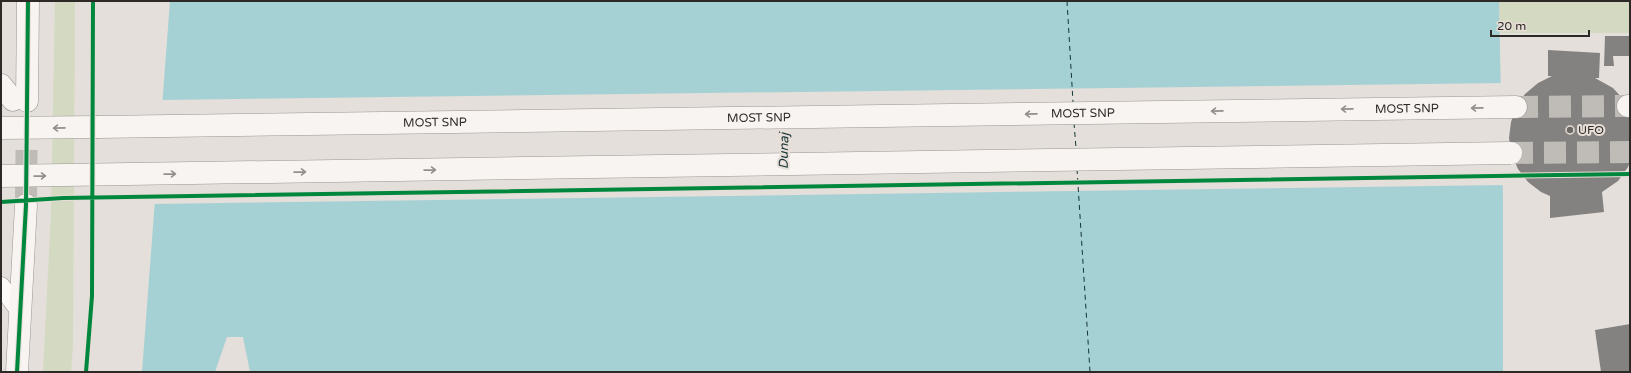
<svg xmlns="http://www.w3.org/2000/svg" width="1631" height="373" font-family="'Varela Round',sans-serif">
<style>
.green{fill:#d4dac2}
.water{fill:#a6d1d4}
.pier{fill:#e4dfda}
.lines{fill:none;stroke-linecap:round;stroke-linejoin:round}
.ferry{stroke:#143437;stroke-width:1;stroke-dasharray:5 4;stroke-linecap:butt}
.building{fill:#848281}
.secondary-tunnel{stroke:#bfbbb6;stroke-width:22;stroke-dasharray:22 11;stroke-linecap:butt}
.lane-casing{stroke:#999692;stroke-width:19}
.secondary-casing{stroke:#999692;stroke-width:23}
.lane{stroke:#fbfaf9;stroke-width:18}
.secondary{stroke:#f7f4f2;stroke-width:22}
.secondary-bridge-casing{stroke:#999692;stroke-width:23;stroke-linecap:butt}
.secondary-bridge{stroke:#f7f4f2;stroke-width:22}
.cycleway-casing{stroke:#e7ded7;stroke-width:6}
.cycleway{stroke:#00873e;stroke-width:4}
.oneway{stroke:#928e8c}
.poi-dot{fill:#6c6965;stroke:#e7ded7;stroke-width:1.5}
.labels{text-anchor:middle;stroke-width:4;stroke-linejoin:round;paint-order:stroke}
.street-label{font-size:12px;fill:#2c2926;stroke:#e7ded7}
.poi-label{font-size:12px;fill:#2c2926;stroke:#e7ded7;text-anchor:start}
.water-label{font-size:13px;font-style:italic;fill:#143437;stroke:#e7ded7}
</style>
<rect width="100%" height="100%" fill="#e4dfda"/>
<path class="green" d="M 55,1 L 75,1 L 73,347 L 71,372 L 43,372 L 51,212 Z
M 1499,1 L 1630,1 L 1630,33 L 1500,33 Z"/>
<path class="water" d="M 170,1 L 1499,1 L 1503,200 L 1503,372 L 142,372 Z"/>
<path class="pier" d="M 1503,83 L 1505,185 L 153,204 L 160,100 Z
M 227,337 L 243,337 L 250,372 L 215,372 Z"/>
<g class="lines">
<path class="ferry" d="M 1067,1 L 1073,102
M 1074,123 L 1076,148
M 1077,169 L 1090,372"/>
</g>
<path class="building" d="M 1605,36 L 1630,36 L 1630,56 L 1613,56 L 1614,66 L 1604,66 Z
M 1548,50 L 1600,53 L 1599,78 L 1595,78 L 1613,88 L 1624,100 L 1630,110 L 1630,162 L 1628,167 L 1618,181 L 1602,192 L 1604,212 L 1550,218 L 1550,196 L 1541,192 L 1528,182 L 1518,169 L 1511,153 L 1509,138 L 1511,122 L 1516,107 L 1525,94 L 1538,83 L 1552,76 L 1548,76 Z
M 1630,324 L 1630,372 L 1601,372 L 1595,330 Z"/>
<g class="lines">
<path class="secondary-tunnel" d="M 1516,107 L 1628,106
M 1511,153 L 1630,152
M 26,205 L 27,101"/>
<defs>
<path id="lane" d="M 1,286 L 21,313"/>
<g id="secondary">
<path d="M 1,85 L 13,100"/>
<path d="M 27,101 L 28,1"/>
<path d="M 1628,106 L 1630,106"/>
<path id="s1" d="M 98,127 L 1516,107"/>
<path d="M 17,372 L 26,205"/>
</g>
</defs>
<use href="#lane" class="lane-casing"/>
<use href="#secondary" class="secondary-casing"/>
<use href="#lane" class="lane"/>
<use href="#secondary" class="secondary"/>
<defs>
<path id="secondary-bridge" d="M 1,128 L 98,127
M 1,176 L 1511,153"/>
</defs>
<use href="#secondary-bridge" class="secondary-bridge-casing"/>
<use href="#secondary-bridge" class="secondary-bridge"/>
<defs>
<path id="cycleway" d="M 1,202 L 63,198 L 1630,174
M 17,372 L 26,205 L 28,1
M 86,372 L 92,296 L 93,1"/>
</defs>
<use href="#cycleway" class="cycleway-casing"/>
<use href="#cycleway" class="cycleway"/>
</g>
<defs><path id="oneway-shaft" d="M-6 0H5M1.5-3L5.5 0L1.5 3" fill="none" stroke-width="1.6" stroke-linecap="round" stroke-linejoin="round"/></defs>
<g class="oneway">
<use href="#oneway-shaft" transform="translate(1477 108) rotate(179)"/>
<use href="#oneway-shaft" transform="translate(1347 109) rotate(179)"/>
<use href="#oneway-shaft" transform="translate(1217 111) rotate(179)"/>
<use href="#oneway-shaft" transform="translate(1031 114) rotate(179)"/>
<use href="#oneway-shaft" transform="translate(59 128) rotate(179)"/>
<use href="#oneway-shaft" transform="translate(430 170) rotate(-1)"/>
<use href="#oneway-shaft" transform="translate(300 172) rotate(-1)"/>
<use href="#oneway-shaft" transform="translate(170 174) rotate(-1)"/>
<use href="#oneway-shaft" transform="translate(40 176) rotate(-1)"/>
</g>
<circle class="poi-dot" cx="1570" cy="130" r="4"/>
<g class="labels">
<g class="street-label">
<text dy="4" stroke="none"><textPath href="#s1" startOffset="1309">MOST SNP</textPath></text>
<text dy="4" stroke="none"><textPath href="#s1" startOffset="985">MOST SNP</textPath></text>
<text dy="4" stroke="none"><textPath href="#s1" startOffset="661">MOST SNP</textPath></text>
<text dy="4" stroke="none"><textPath href="#s1" startOffset="337">MOST SNP</textPath></text>
</g>
<g class="poi-label">
<text x="1578" y="134">UFO</text>
</g>
<g class="water-label">
<text transform="translate(783 151) rotate(-89)" y="5">Dunaj</text>
</g>
</g>
<rect width="1631" height="373" fill="none" stroke="#2c2926" stroke-width="4"/>
<path d="M1491 30v6h98v-6" fill="none" stroke="#2c2926" stroke-width="2"/>
<text x="1497" y="30" font-size="12" fill="#2c2926" stroke="#e7ded7" stroke-width="3" paint-order="stroke">20 m</text>
</svg>
